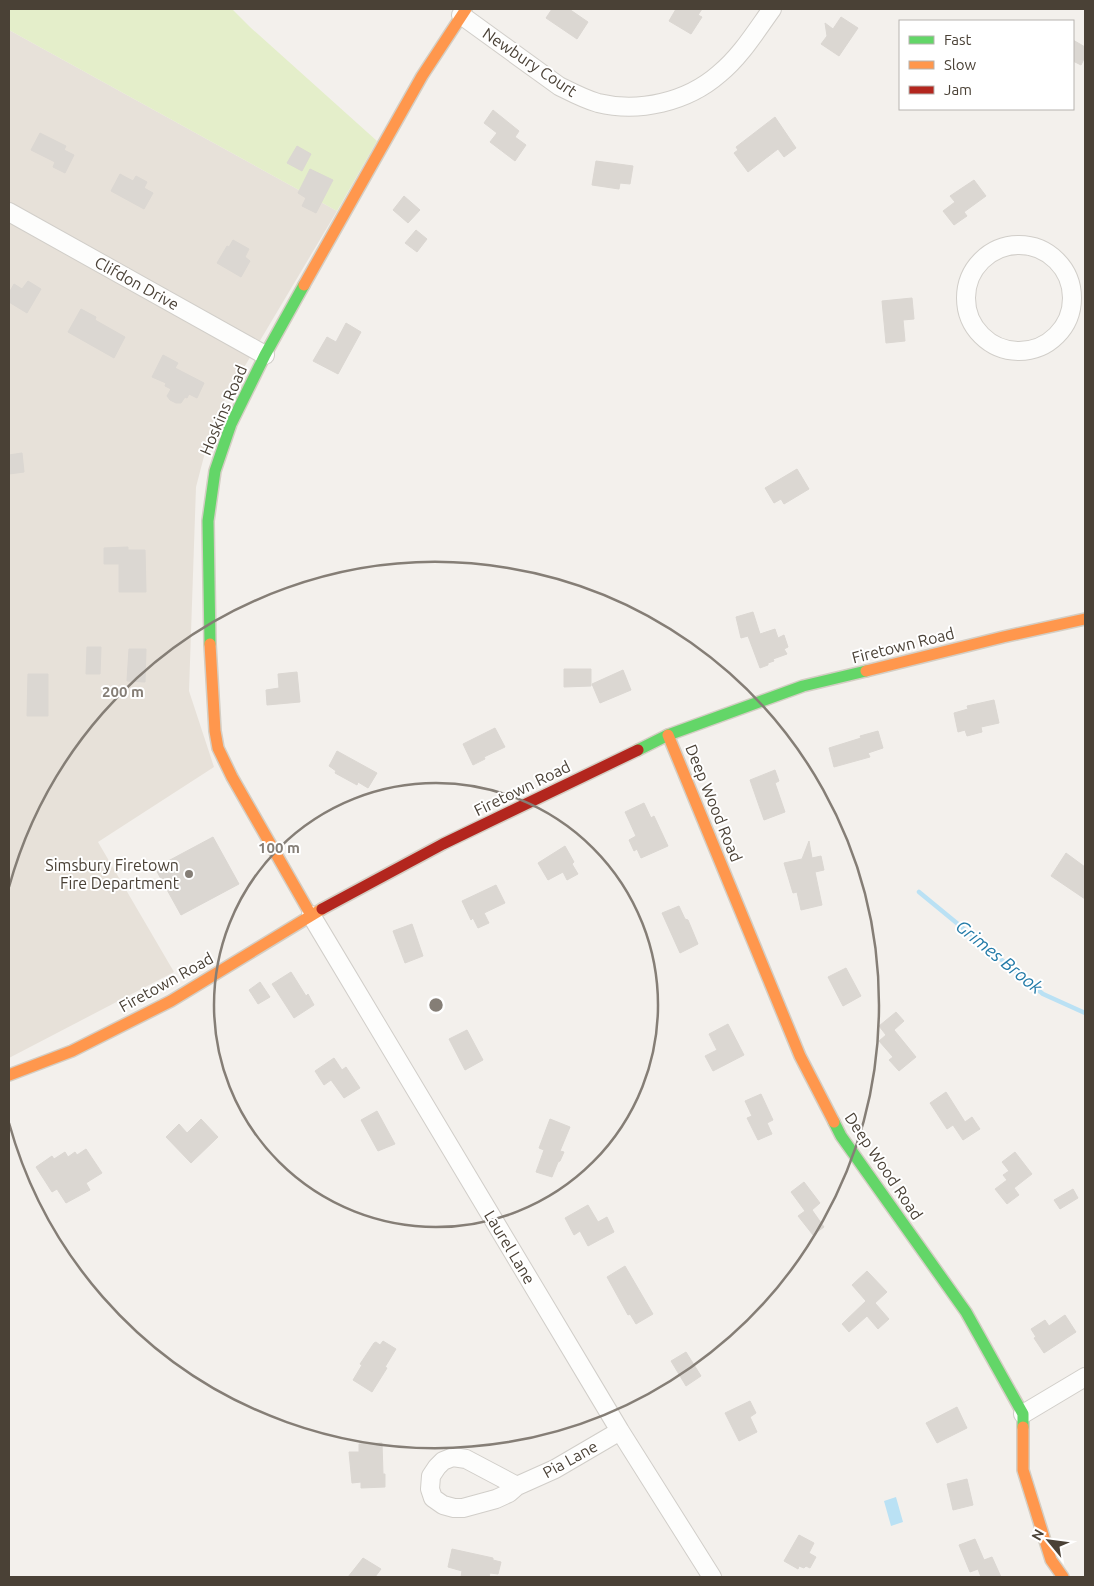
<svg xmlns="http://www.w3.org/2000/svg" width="1094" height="1586" font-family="Ubuntu,sans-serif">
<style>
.residential{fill:#e7e1d9}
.green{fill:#e4eeca}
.water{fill:#bae1f4}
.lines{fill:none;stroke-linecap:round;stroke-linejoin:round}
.stream{stroke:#bae1f4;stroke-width:4.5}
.building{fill:#dbd7d2;stroke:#dbd7d2}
.street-casing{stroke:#d1cec9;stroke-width:20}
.fast-casing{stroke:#d4cec4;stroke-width:14}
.slow-casing{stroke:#d4cec4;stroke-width:14}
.jam-casing{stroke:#d4cec4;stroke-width:14}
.street{stroke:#fdfdfc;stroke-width:18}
.fast{stroke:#63d668;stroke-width:11}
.slow{stroke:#ff974d;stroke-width:11}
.jam{stroke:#b3261e;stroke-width:11}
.ring{fill:none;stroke:#857e76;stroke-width:2.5}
.poi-dot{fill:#857e76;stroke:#fff;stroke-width:2}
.labels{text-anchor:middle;stroke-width:4;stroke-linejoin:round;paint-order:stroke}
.street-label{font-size:16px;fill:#4a4136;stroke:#fff}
.poi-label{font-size:16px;fill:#4a4136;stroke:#fff;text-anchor:end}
.water-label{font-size:18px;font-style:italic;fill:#227aa7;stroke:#fff}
.centre{fill:#857e76;stroke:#fff;stroke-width:2.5}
.ring-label{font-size:15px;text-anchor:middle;font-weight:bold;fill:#857e76;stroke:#fff;stroke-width:4;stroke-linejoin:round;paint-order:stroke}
</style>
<rect width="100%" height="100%" fill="#f3f0ec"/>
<path class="residential" d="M 9,30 L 337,211 L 214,418 L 196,487 L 189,691 L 214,767 L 98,842 L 174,972 L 9,1058 Z"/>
<path class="green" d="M 9,9 L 232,9 L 250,27 L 377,141 L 337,211 L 9,30 Z"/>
<path class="water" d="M 896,1497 L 903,1522 L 891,1526 L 884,1501 Z"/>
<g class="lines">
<path class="stream" d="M 919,892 L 1043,994 L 1085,1013"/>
</g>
<path class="building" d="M 552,9 L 569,9 L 588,22 L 577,39 L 546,18 Z
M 676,9 L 702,9 L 698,15 L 702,17 L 691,34 L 669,21 Z
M 841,17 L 858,28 L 839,56 L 821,44 L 827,36 L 825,23 L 833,29 Z
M 1073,40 L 1085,47 L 1085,57 L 1081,65 L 1073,61 Z
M 493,110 L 519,131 L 515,137 L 526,145 L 515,161 L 490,142 L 497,133 L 484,123 Z
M 775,117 L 796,148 L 784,157 L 778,149 L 748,172 L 734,153 L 738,150 L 736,147 Z
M 40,133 L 66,146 L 64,150 L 74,155 L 65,173 L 53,167 L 55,162 L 31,150 Z
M 297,146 L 311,154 L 302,171 L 287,163 Z
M 596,161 L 633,166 L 630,184 L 620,183 L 619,189 L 592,185 Z
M 310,169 L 333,180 L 316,213 L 302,206 L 306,198 L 298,193 Z
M 120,174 L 133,181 L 136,176 L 147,182 L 144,188 L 153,193 L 144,209 L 111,191 Z
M 974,180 L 986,196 L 964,212 L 967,216 L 954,225 L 943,211 L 955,202 L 950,196 Z
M 404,196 L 420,210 L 408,223 L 393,210 Z
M 416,230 L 427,239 L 417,252 L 405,243 Z
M 233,240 L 249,249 L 245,257 L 250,261 L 241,277 L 217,263 L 227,246 L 229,247 Z
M 28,281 L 41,289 L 27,313 L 9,302 L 9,293 L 14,284 L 22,289 Z
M 912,298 L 914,319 L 903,320 L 905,341 L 886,343 L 882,301 Z
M 81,309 L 96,317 L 95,320 L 125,337 L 114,358 L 68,332 Z
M 346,323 L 361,332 L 338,374 L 313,361 L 327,337 L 336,342 Z
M 163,355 L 178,363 L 175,368 L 204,383 L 197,398 L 189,394 L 187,398 L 185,397 L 181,403 L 176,403 L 170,400 L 167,396 L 171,389 L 165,386 L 166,383 L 152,377 Z
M 22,453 L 24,472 L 9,474 L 9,455 Z
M 797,469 L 809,489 L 784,504 L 781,499 L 774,503 L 765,488 Z
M 128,547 L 128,550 L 145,550 L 146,592 L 119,592 L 119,564 L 104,564 L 104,548 Z
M 753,612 L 760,634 L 775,629 L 778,638 L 784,635 L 788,647 L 784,649 L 787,654 L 773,659 L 774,661 L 768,663 L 768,665 L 760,668 L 748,636 L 741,638 L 736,617 Z
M 87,647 L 101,647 L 100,674 L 86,674 Z
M 129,649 L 146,649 L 145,682 L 127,681 Z
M 564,669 L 591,669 L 591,686 L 564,687 Z
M 623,670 L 631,690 L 600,703 L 592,684 Z
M 297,672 L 300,702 L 267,705 L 266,690 L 279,688 L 278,674 Z
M 28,674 L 48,674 L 48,716 L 27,716 Z
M 994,700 L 999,723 L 981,727 L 982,732 L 967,736 L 965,730 L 958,732 L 954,713 L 968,709 L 967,706 Z
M 495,728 L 505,747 L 484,757 L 485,759 L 473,765 L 463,744 Z
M 878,731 L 883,748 L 868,753 L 870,757 L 834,767 L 829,748 L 861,738 L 860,736 Z
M 337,751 L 377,773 L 368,788 L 358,782 L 357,785 L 335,773 L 336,771 L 329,766 Z
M 775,770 L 779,781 L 775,783 L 785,812 L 764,820 L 750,780 Z
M 644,803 L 651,818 L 654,816 L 668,846 L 641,858 L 637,849 L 634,851 L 629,840 L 636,836 L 625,812 Z
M 213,837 L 239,884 L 181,915 L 155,868 Z
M 809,841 L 812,858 L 821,856 L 824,870 L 815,872 L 822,905 L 801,910 L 797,892 L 793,893 L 784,863 L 802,859 Z
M 565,846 L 574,862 L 572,864 L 578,874 L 567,880 L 563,872 L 548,880 L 538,863 Z
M 1066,853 L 1085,867 L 1085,899 L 1051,876 Z
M 496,885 L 505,903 L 484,913 L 489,923 L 478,928 L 473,918 L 471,920 L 462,901 Z
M 679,906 L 685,919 L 688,920 L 698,944 L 680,953 L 662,913 Z
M 412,924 L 423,956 L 405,963 L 393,931 Z
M 846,968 L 861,996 L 843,1006 L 828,977 Z
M 291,972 L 306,996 L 308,994 L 314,1005 L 294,1018 L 272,984 Z
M 260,982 L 270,997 L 258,1004 L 249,990 Z
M 896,1012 L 904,1021 L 894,1030 L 916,1057 L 899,1071 L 889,1060 L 893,1057 L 879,1041 L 886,1035 L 879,1026 Z
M 728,1024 L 744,1055 L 713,1071 L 705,1056 L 717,1050 L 709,1034 Z
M 467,1030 L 483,1060 L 465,1070 L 449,1039 Z
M 334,1058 L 342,1070 L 346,1067 L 360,1088 L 344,1098 L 331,1080 L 324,1085 L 315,1071 Z
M 946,1092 L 965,1122 L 972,1117 L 980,1129 L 963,1140 L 953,1125 L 947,1129 L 930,1103 Z
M 761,1094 L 773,1120 L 767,1123 L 772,1134 L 758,1140 L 747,1118 L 752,1116 L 745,1101 Z
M 377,1111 L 395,1144 L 378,1151 L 361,1120 Z
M 201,1119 L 218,1137 L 191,1163 L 166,1137 L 179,1124 L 187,1133 Z
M 550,1119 L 570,1127 L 560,1151 L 564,1152 L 560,1161 L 558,1162 L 552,1177 L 536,1172 L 544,1150 L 539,1148 Z
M 86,1149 L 102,1173 L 86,1183 L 90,1190 L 66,1203 L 57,1189 L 52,1192 L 36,1167 L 52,1156 L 54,1159 L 65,1152 L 68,1157 L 75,1152 L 77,1155 Z
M 1015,1152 L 1032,1174 L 1014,1188 L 1019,1195 L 1007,1204 L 995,1189 L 1007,1180 L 1003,1175 L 1009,1171 L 1002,1162 Z
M 804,1182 L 820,1203 L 812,1210 L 824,1227 L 813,1235 L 798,1216 L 805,1211 L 791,1192 Z
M 1073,1189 L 1078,1198 L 1060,1209 L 1054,1200 Z
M 588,1205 L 598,1222 L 607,1217 L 614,1232 L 588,1246 L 580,1231 L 574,1235 L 565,1218 Z
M 625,1266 L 653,1314 L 636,1324 L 630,1314 L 628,1315 L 607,1277 Z
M 867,1271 L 887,1292 L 875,1303 L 889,1319 L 878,1329 L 867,1316 L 849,1332 L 842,1324 L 866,1301 L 852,1285 Z
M 1065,1315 L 1076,1332 L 1044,1353 L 1034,1338 L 1036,1337 L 1031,1329 L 1045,1320 L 1049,1326 Z
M 383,1341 L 396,1349 L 385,1367 L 387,1368 L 372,1392 L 353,1380 L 362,1365 L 360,1364 L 374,1343 L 376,1342 L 380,1345 Z
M 686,1352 L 701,1376 L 686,1386 L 671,1361 Z
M 750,1401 L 756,1413 L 750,1417 L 757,1432 L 739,1441 L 725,1413 Z
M 957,1407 L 967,1428 L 937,1443 L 926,1423 Z
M 382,1443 L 383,1474 L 385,1474 L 385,1487 L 361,1488 L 361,1482 L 352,1483 L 349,1452 L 359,1452 L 359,1444 Z
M 967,1479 L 973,1505 L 953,1510 L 947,1484 Z
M 799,1535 L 814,1543 L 809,1553 L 816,1557 L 810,1568 L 806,1566 L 804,1568 L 799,1566 L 798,1569 L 784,1561 Z
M 975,1539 L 984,1560 L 992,1557 L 1001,1577 L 981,1577 L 978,1569 L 970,1572 L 959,1545 Z
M 452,1549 L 493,1558 L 493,1560 L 501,1562 L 498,1574 L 490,1573 L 489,1577 L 461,1577 L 462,1571 L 448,1567 Z
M 363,1558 L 381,1569 L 375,1577 L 348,1577 Z"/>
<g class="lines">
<defs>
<path id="street" d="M 461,15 L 559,86 C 571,92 584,99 598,103 C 639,113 687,102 719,74 C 741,56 756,31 772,9
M 9,212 L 265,355
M966 298a53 53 0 1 1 106 0a53 53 0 1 1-106 0Z
M 311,915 L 620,1431 L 712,1577
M 1023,1414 L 1085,1377
M 517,1486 L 466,1459 L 453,1457 L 443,1461 L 437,1467 L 431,1476 L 430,1489 L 433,1498 L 443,1505 L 454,1508 L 463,1508 L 496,1499 L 509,1493 L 517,1486 L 555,1469 L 620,1431"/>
<path id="fast" d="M 210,644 L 208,521 L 215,471 L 231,424 L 265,355 L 304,285
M 638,750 L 668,735 L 803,686 L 866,671
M 834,1122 L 841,1136 L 966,1312 L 1023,1414 L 1023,1427"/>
<path id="slow" d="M 304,285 L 422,76 L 466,9
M 210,644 L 215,731 L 218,748 L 232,777 L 311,915
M 866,671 L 1003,637 L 1085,619
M 668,735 L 800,1056 L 834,1122
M 9,1075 L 72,1051 L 171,1001 L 322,909
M 1023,1427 L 1023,1470 L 1051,1560 L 1063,1577"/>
<path id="jam" d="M 322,909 L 443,844 L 638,750"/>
</defs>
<use href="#street" class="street-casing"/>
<use href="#fast" class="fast-casing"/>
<use href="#slow" class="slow-casing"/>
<use href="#jam" class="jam-casing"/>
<use href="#street" class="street"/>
<use href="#fast" class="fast"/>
<use href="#slow" class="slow"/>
<use href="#jam" class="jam"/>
</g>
<g class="ring">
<circle cx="436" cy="1005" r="222"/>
<path d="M9 887A443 443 0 1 1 9 1123"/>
</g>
<circle class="poi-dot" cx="189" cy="874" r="5"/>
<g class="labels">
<g class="street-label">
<text transform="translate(530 62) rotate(34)" y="6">Newbury Court</text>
<text transform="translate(137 283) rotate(29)" y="6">Clifdon Drive</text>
<text transform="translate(223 410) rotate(-67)" y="6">Hoskins Road</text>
<text transform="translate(903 645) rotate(-14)" y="6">Firetown Road</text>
<text transform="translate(522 788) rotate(-26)" y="6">Firetown Road</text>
<text transform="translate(714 803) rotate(68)" y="6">Deep Wood Road</text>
<text transform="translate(166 982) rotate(-29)" y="6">Firetown Road</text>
<text transform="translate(884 1166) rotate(56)" y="6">Deep Wood Road</text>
<text transform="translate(510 1247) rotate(59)" y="6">Laurel Lane</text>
<text transform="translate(570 1459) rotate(-29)" y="6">Pia Lane</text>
</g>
<g class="poi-label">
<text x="179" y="871">Simsbury Firetown<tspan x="179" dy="18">Fire Department</tspan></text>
</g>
<g class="water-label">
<text transform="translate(999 957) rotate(39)" y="6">Grimes Brook</text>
</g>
</g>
<circle cx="436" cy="1005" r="8" class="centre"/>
<g class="ring-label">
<text x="123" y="697">200 m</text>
<text x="279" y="853">100 m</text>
</g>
<rect width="1094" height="1586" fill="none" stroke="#4a4136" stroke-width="20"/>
<rect x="899" y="20" width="175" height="90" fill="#ffffff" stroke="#b7b3af"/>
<rect x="909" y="36" width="25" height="8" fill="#63d668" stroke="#b7b3af"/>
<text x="944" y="45" font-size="15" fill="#4a4136">Fast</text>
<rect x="909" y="61" width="25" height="8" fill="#ff974d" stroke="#b7b3af"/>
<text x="944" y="70" font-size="15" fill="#4a4136">Slow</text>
<rect x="909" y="86" width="25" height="8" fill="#b3261e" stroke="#b7b3af"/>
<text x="944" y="95" font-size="15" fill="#4a4136">Jam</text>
<g transform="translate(1049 1541) rotate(299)" stroke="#ffffff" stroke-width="4" paint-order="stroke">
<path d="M0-4L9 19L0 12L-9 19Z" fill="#4a4136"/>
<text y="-8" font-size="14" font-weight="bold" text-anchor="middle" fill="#4a4136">N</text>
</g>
</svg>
